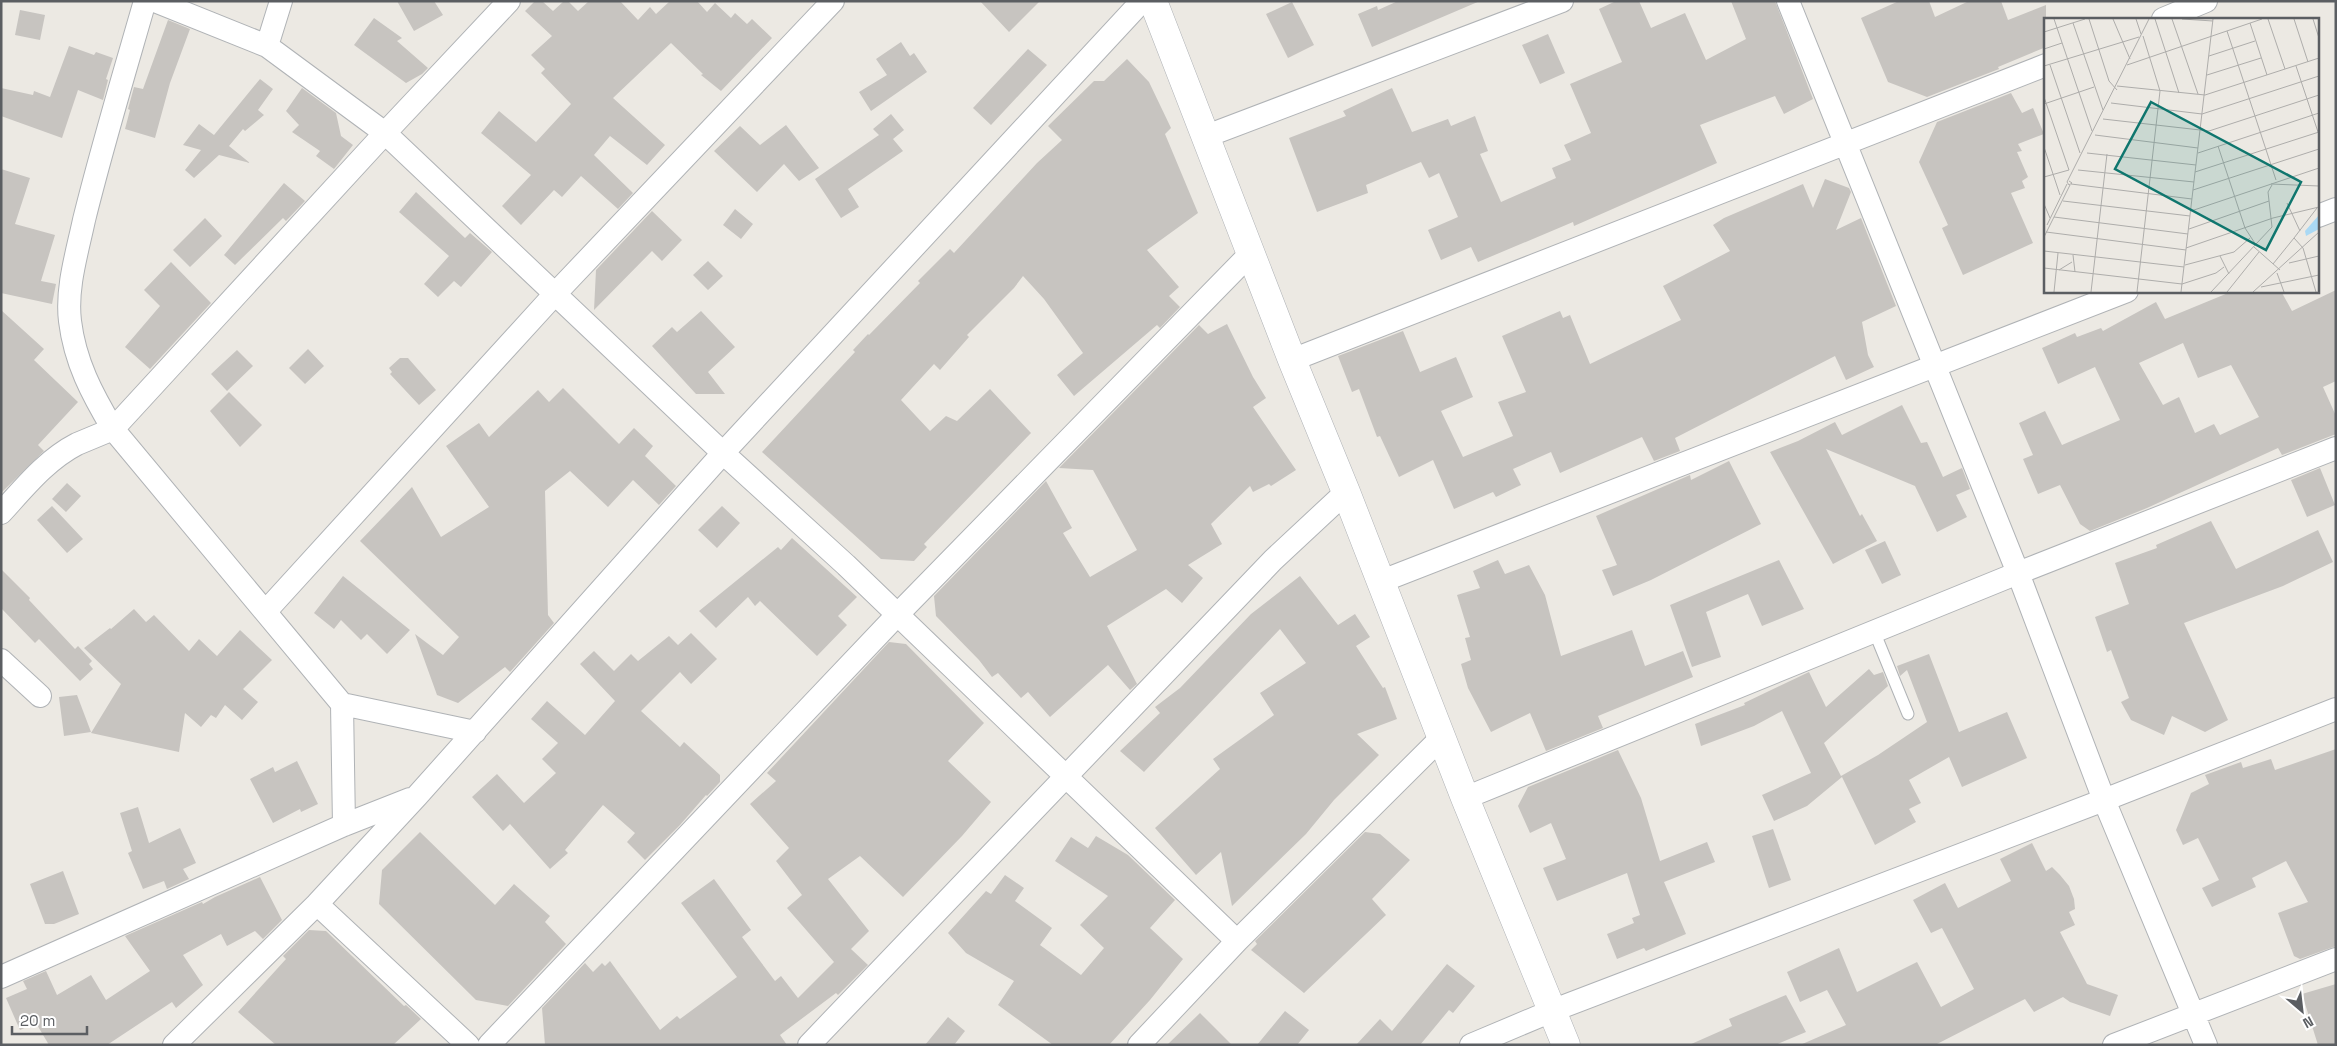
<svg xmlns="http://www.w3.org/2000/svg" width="2337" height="1046" font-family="'Space Grotesk',sans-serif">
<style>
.building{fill:#c7c4c0;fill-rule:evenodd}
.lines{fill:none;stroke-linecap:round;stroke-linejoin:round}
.lane-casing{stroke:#b0b3b6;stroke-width:13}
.street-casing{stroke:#b0b3b6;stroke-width:24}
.secondary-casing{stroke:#afb2b6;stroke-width:29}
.lane{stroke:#fff;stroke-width:11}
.street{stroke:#fff;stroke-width:22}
.secondary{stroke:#fff;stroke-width:28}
.inset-road{fill:none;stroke:#aeadab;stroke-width:1}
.view{fill:#0f766e;fill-opacity:0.15;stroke:#0f766e;stroke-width:2.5}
.inset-edge{fill:none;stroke:#5b5e62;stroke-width:2.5}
</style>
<rect width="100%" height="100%" fill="#ece9e3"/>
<path class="building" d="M 397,1 L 434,1 L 443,15 L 414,31 Z
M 535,1 L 542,1 L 553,11 L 564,1 L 568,1 L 578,11 L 589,1 L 620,1 L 638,20 L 650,7 L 656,14 L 670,1 L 697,1 L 707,12 L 715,3 L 731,18 L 735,13 L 747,24 L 752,19 L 772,38 L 721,91 L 701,75 L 703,74 L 671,43 L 613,98 L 665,145 L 647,165 L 610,136 L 594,155 L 633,193 L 618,209 L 581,176 L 562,197 L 554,190 L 521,225 L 502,206 L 531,175 L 481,133 L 499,111 L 536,142 L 571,104 L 541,73 L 545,69 L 531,55 L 552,36 L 525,11 Z
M 980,1 L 1040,1 L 1009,32 Z
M 1398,1 L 1480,1 L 1372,47 L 1358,14 L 1377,6 L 1378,10 Z
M 1616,1 L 1639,1 L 1651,28 L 1685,13 L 1706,60 L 1746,39 L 1731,1 L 1775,1 L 1813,99 L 1784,114 L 1775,96 L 1700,125 L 1717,163 L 1574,226 L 1573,222 L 1478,262 L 1471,247 L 1441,260 L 1428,230 L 1458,217 L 1439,173 L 1429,178 L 1421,162 L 1366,185 L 1368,193 L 1317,212 L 1289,138 L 1346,116 L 1343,111 L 1392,88 L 1412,132 L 1448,119 L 1451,126 L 1475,116 L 1488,151 L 1480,154 L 1501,202 L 1556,178 L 1552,168 L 1571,160 L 1564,145 L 1591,133 L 1570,84 L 1622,62 L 1599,9 Z
M 1899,1 L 1929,1 L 1935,17 L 1969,1 L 2001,1 L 2008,20 L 2046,5 L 2046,47 L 1998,67 L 1999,69 L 1927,97 L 1888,82 L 1861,18 Z
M 1292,2 L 1314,45 L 1288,58 L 1266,14 Z
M 20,10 L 45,15 L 40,40 L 15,35 Z
M 374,18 L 402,38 L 397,41 L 428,68 L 422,74 L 406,83 L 354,45 Z
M 168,20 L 190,29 L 170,83 L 155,138 L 125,129 L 130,110 L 128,109 L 134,87 L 143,89 Z
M 1548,34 L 1565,73 L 1540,84 L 1522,45 Z
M 901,42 L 910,56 L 914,53 L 927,72 L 871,111 L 859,92 L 887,75 L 876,59 Z
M 69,46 L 94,55 L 96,52 L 113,58 L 106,79 L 108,80 L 103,100 L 78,90 L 62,138 L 1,116 L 1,88 L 33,95 L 34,91 L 50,97 Z
M 1028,49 L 1047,65 L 991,125 L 973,108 Z
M 1127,59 L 1149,82 L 1171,128 L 1165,134 L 1198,213 L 1147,250 L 1179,287 L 1169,296 L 1180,307 L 1160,328 L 1157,325 L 1074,396 L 1057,375 L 1083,353 L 1044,299 L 1023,276 L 1014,288 L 967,335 L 969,337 L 940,370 L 934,364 L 901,400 L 930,431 L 946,416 L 957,421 L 990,389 L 1031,433 L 924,544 L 927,547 L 914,561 L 881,559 L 762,452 L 855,352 L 853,350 L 868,334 L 869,335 L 920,283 L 918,281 L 950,249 L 954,253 L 1037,163 L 1062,140 L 1048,126 L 1094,81 L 1104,81 Z
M 260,79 L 273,89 L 258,110 L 264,115 L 245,131 L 243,129 L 229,146 L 250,163 L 219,155 L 194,178 L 185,170 L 201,150 L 183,145 L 199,124 L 214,135 Z
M 302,88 L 336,113 L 341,136 L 353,145 L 334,169 L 316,156 L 320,151 L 292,132 L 299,125 L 286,111 Z
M 2011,93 L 2022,113 L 2033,108 L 2044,134 L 2018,144 L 2022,151 L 2017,152 L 2028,177 L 2022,181 L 2025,188 L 2011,193 L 2033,243 L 1963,275 L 1942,228 L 1948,225 L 1919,162 L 1937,122 Z
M 891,114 L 904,130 L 893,139 L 903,151 L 848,189 L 859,207 L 841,218 L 815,179 L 879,135 L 873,129 Z
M 786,125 L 819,168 L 799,181 L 784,164 L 757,192 L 714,151 L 740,126 L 760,145 Z
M 1,169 L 30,178 L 15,224 L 55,235 L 41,281 L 56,284 L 52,304 L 1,293 Z
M 1825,179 L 1849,188 L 1851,192 L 1836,230 L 1861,218 L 1896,306 L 1862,322 L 1868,355 L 1874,367 L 1846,380 L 1835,356 L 1675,438 L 1680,451 L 1654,461 L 1642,437 L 1560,473 L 1551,452 L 1513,469 L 1521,485 L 1496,497 L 1493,492 L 1454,509 L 1433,460 L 1399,477 L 1380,436 L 1377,437 L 1359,389 L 1352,392 L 1338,356 L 1403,331 L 1420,372 L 1456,357 L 1473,397 L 1441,411 L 1463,457 L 1513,436 L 1498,402 L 1526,392 L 1502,336 L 1560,311 L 1563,318 L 1570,315 L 1590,364 L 1681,320 L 1663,286 L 1730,251 L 1713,225 L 1724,218 L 1803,184 L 1813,208 Z
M 284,183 L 305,201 L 286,221 L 283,218 L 235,265 L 224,255 Z
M 416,192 L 465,238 L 470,233 L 492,252 L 461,287 L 454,281 L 438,297 L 424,284 L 449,256 L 399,212 Z
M 735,209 L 753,224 L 741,239 L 723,225 Z
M 652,211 L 682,240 L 662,261 L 652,251 L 594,310 L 596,270 Z
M 205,218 L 222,236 L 190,267 L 173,250 Z
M 708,261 L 723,276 L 708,290 L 693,275 Z
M 171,262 L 211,303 L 150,369 L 125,347 L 160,306 L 144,290 Z
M 2336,290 L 2336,381 L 2323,387 L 2336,416 L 2336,434 L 2282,455 L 2278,448 L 2147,508 L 2090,531 L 2080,524 L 2060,485 L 2038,494 L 2023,459 L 2033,455 L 2019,423 L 2045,411 L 2062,445 L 2120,420 L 2095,367 L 2058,384 L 2042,348 L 2075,333 L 2077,337 L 2101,328 L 2103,331 L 2156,302 L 2165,319 L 2233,291 L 2281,291 L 2292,311 ZM 2183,343 L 2198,378 L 2231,365 L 2259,417 L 2220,435 L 2214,424 L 2195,433 L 2179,397 L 2163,405 L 2139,363 Z
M 1,310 L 44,349 L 34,360 L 78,402 L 38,445 L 44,451 L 1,493 Z
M 701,311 L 735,347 L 708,372 L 725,394 L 696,394 L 652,346 L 672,327 L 677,332 Z
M 1227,324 L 1253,377 L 1266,398 L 1253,407 L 1296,470 L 1271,486 L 1269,484 L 1253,492 L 1250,486 L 1211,524 L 1222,544 L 1188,565 L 1203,578 L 1182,603 L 1166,589 L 1107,626 L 1137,684 L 1130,690 L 1108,665 L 1050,717 L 1028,692 L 1021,698 L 998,673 L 992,677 L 979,660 L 936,616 L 934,596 L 1046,481 L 1072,528 L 1063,533 L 1090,577 L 1137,550 L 1093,470 L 1059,468 L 1199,325 L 1208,334 Z
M 308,349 L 324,366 L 305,384 L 289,368 Z
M 237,350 L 253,366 L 227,391 L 211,374 Z
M 400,358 L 408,358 L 436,390 L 419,405 L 390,374 L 392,372 L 389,368 Z
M 563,388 L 619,444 L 634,428 L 653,446 L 645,456 L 676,486 L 659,505 L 633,480 L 608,507 L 570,471 L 545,491 L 548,615 L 554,623 L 510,672 L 505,667 L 458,703 L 437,695 L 415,634 L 443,655 L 459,637 L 360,541 L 412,487 L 441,537 L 489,507 L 446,446 L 479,423 L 489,437 L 538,390 L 549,402 Z
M 229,392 L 262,425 L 240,447 L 210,411 Z
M 1902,405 L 1921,443 L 1927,442 L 1943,477 L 1962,468 L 1970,489 L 1956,495 L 1967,517 L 1937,532 L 1915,486 L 1826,449 L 1860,516 L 1862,514 L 1877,541 L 1833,564 L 1770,452 L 1798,441 L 1835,422 L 1842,435 Z
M 1729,461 L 1761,524 L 1651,580 L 1613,596 L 1602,570 L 1617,565 L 1596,516 L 1690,475 L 1691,480 Z
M 2320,468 L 2335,505 L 2307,517 L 2291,480 Z
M 67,483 L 81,496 L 66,512 L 52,499 Z
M 52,506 L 83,539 L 67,553 L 37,520 Z
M 722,506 L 740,523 L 717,548 L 698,530 Z
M 2211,521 L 2236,569 L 2318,530 L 2333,562 L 2283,586 L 2184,623 L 2228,720 L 2205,732 L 2172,716 L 2164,735 L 2131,720 L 2121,702 L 2129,698 L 2111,650 L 2107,652 L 2095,617 L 2129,604 L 2115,563 L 2157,548 L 2156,545 Z
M 792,538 L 857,597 L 838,616 L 847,625 L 817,656 L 760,601 L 755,606 L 748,597 L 716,628 L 699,611 L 778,547 L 781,550 Z
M 1885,541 L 1901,575 L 1882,584 L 1865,550 Z
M 1498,560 L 1505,574 L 1529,565 L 1545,595 L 1561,656 L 1632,630 L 1645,666 L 1683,651 L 1693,677 L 1598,716 L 1603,728 L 1546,751 L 1530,713 L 1491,732 L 1468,688 L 1461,664 L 1471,660 L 1465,638 L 1470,637 L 1457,595 L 1480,588 L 1473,571 Z
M 1779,560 L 1804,609 L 1762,626 L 1748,594 L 1706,612 L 1721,657 L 1692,667 L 1670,605 Z
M 1,569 L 30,598 L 29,600 L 75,649 L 78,646 L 92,661 L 89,664 L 93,669 L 80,681 L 39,639 L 35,643 L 1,608 Z
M 343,576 L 410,630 L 387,654 L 367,634 L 361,640 L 341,620 L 334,629 L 314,613 Z
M 1300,576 L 1338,625 L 1355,614 L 1370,637 L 1356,646 L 1383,688 L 1385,687 L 1397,719 L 1357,734 L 1379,755 L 1334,800 L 1306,834 L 1232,906 L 1221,852 L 1196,875 L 1155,828 L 1220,769 L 1213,759 L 1274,715 L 1260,693 L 1306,663 L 1280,629 L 1144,772 L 1120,751 L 1160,713 L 1155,707 L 1180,688 L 1251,614 Z
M 134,609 L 146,622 L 154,615 L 189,651 L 199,639 L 217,656 L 240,630 L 272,660 L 243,689 L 258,702 L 242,720 L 225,705 L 216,718 L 211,715 L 201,727 L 185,713 L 179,752 L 91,733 L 121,684 L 84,648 L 110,628 L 111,629 Z
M 691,633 L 717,659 L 691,684 L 680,672 L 641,711 L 680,747 L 684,742 L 720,775 L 720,782 L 707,796 L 706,795 L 680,825 L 645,860 L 627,842 L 635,833 L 603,805 L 565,850 L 568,853 L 550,869 L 510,824 L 503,831 L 472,797 L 497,774 L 524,803 L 556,773 L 542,759 L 558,743 L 531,719 L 547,701 L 585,735 L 615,701 L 580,664 L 594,651 L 614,671 L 631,654 L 638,661 L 669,636 L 678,645 Z
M 889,642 L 906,644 L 984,723 L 948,761 L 991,802 L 962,836 L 903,897 L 860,856 L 828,879 L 869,931 L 851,949 L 868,965 L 838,995 L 836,993 L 780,1035 L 787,1045 L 545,1045 L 542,1008 L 585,963 L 593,972 L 602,963 L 605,966 L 610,961 L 660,1030 L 677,1016 L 680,1019 L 737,977 L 681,903 L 714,879 L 751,930 L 742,937 L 775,981 L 781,976 L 798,998 L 834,962 L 787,908 L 802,895 L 776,861 L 789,848 L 750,804 L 776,781 L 767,773 Z
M 1929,654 L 1959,732 L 2007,712 L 2027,758 L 1962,787 L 1949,757 L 1909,780 L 1921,803 L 1909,809 L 1916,822 L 1875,845 L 1842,777 L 1807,806 L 1774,821 L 1762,795 L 1811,773 L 1782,711 L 1754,726 L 1701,746 L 1695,724 L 1745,705 L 1744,703 L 1809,672 L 1826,707 L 1869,669 L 1874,675 L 1883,672 L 1888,686 L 1824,743 L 1841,776 L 1878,755 L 1927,722 L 1907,670 L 1900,676 L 1897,666 Z
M 77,695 L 91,732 L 64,736 L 59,697 Z
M 2336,749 L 2336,946 L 2300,959 L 2294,956 L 2278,913 L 2308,902 L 2286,861 L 2252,878 L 2256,887 L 2212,907 L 2202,888 L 2219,880 L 2198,838 L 2183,845 L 2176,830 L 2191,793 L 2209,784 L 2205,775 L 2241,762 L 2243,768 L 2271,759 L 2275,770 Z
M 1618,750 L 1641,798 L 1660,861 L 1707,842 L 1715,862 L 1664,882 L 1686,934 L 1646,951 L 1644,948 L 1617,959 L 1607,934 L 1634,923 L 1632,918 L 1640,915 L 1627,873 L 1557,901 L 1543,868 L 1566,859 L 1551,823 L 1530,833 L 1518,806 L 1528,787 Z
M 297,761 L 318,804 L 301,812 L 300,809 L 273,823 L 250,779 L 273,767 L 275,772 Z
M 138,807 L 149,843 L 180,828 L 196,863 L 183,869 L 189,879 L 167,889 L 164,881 L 143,889 L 128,853 L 132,851 L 120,813 Z
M 1773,829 L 1791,880 L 1769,888 L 1752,836 Z
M 420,832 L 495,905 L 514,884 L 550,916 L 545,922 L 566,944 L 508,1006 L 476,1000 L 379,904 L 382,870 Z
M 1365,832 L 1380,834 L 1410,860 L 1372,899 L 1386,915 L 1304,993 L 1251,950 L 1257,944 L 1255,941 Z
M 1096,836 L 1128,855 L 1175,900 L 1150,928 L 1183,959 L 1150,1000 L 1109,1045 L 1053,1045 L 998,1005 L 1014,981 L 966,953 L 948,933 L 986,891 L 991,894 L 1005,875 L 1024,888 L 1015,901 L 1052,928 L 1040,945 L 1081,975 L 1104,948 L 1080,925 L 1108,896 L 1055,861 L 1071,837 L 1088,848 Z
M 2032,843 L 2046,871 L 2052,867 L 2060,875 L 2069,886 L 2074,899 L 2075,909 L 2069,912 L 2075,925 L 2060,932 L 2087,984 L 2118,995 L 2110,1016 L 2070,1002 L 2063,997 L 2034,1012 L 2025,999 L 1935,1045 L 1800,1045 L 1846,1025 L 1827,990 L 1800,1002 L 1787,972 L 1839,948 L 1857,992 L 1917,962 L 1941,1007 L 1974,989 L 1942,928 L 1931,933 L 1913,900 L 1945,883 L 1958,908 L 2011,881 L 2000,859 Z
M 63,871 L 79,914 L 54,924 L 45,924 L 30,884 Z
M 260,877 L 282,920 L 263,939 L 255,931 L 227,946 L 221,934 L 183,955 L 203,985 L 176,1008 L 172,1002 L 107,1045 L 49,1045 L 36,1023 L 20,1030 L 6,998 L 27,989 L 23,981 L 46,971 L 57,995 L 91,975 L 106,1000 L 150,971 L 125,936 L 202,902 L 203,904 L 215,897 Z
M 309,930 L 326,931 L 404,1006 L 406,1005 L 421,1019 L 393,1045 L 276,1045 L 238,1012 L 286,959 L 283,956 Z
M 1447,964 L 1475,986 L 1453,1013 L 1449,1010 L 1420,1045 L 1356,1045 L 1380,1019 L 1392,1031 Z
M 2336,984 L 2336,1045 L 2318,1045 L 2302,994 Z
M 1786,995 L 1806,1032 L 1775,1045 L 1689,1045 L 1732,1026 L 1729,1019 Z
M 1285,1011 L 1309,1030 L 1297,1045 L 1257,1045 Z
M 1200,1013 L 1232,1045 L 1167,1045 Z
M 948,1017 L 965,1031 L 954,1045 L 925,1045 Z"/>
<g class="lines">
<defs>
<path id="lane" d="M 1874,631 L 1908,714"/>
<path id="street" d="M 145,1 C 124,74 102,147 84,220 C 77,253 66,288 70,321 C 75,362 92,394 113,429 L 342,704 L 344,825
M 155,1 L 267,46 L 385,133 L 723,453 L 846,565 L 1237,941
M 1788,1 L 2018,573 L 2104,800 L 2206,1045
M 2163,19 L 2206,1
M 267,46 L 281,1
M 1204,137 L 1562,1
M 2318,216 L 2336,209
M 1292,360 L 2046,65
M 1,513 C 24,488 46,460 77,444 C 89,439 101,434 113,429 L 385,133 L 509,1
M 1382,581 L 2127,291
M 266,611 L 554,295 L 833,1
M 1,660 L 40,696
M 342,704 L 475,732
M 1465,798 L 2018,573 L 2336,448
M 317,904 L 468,1045
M 1,977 L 344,825 L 410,799
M 174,1045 L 317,904 L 417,796 L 723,453 L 1142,1
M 489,1045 L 898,614 L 1251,253
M 809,1045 L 1273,560 L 1346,492
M 1139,1045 L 1237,941 L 1441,738
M 1471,1045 L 1554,1010 L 2104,800 L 2336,709
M 2114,1045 L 2336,959"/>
<path id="secondary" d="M 1153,1 L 1292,360 L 1346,492 L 1465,798 L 1566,1045"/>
</defs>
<use href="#lane" class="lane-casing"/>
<use href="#street" class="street-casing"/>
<use href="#secondary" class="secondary-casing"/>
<use href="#lane" class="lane"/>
<use href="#street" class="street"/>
<use href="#secondary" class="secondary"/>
</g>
<g transform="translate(2044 18)">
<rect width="275" height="275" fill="#ece9e3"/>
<path d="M 275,197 L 275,211 L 262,218 L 261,213 Z" fill="#aad9f4"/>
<path class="inset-road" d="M 10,1 L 48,113M 45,1 L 65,63 L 73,72M 69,1 L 86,41M 92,1 L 97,16M 111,1 L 135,75M 128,1 L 154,76M 138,1 L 169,3M 224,1 L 241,51M 250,1 L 264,44M 269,1 L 275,20M 29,5 L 59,92M 206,5 L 223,57M 183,13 L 232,162M 0,14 L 41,1M 0,31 L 18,25M 165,38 L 211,23M 6,47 L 36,135M 83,47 L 218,1M 0,48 L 95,19M 252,48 L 275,117M 163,57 L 217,40M 73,68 L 161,77 L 275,40M 0,79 L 25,152M 67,85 L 158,96 L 275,58M 0,86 L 50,69M 59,101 L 165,113 L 275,77M 51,117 L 154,130M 174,128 L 201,210 L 212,227M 0,129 L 16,177M 43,135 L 152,147M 154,135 L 275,95M 34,152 L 150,164M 151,154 L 275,114M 0,159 L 25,152M 25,163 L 28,165 L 25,167 L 23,164 L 105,1M 27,166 L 148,181M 227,166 L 275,168M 149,172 L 275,131M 19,183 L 146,198M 243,185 L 256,213M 0,186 L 6,200M 147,193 L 275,150M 10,199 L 144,216M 3,207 L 23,166M 145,211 L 225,183M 2,214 L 142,232M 0,219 L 26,167M 210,229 L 236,252M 142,230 L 229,200 L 275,189M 0,233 L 140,249M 29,237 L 31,254M 176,238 L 185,256M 245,245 L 275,238M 229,246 L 250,220M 141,247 L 190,234 L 206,220M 0,250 L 138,266 L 172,255 L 180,249M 15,252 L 28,244M 233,255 L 240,274M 217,269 L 275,257M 10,274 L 14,235M 47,274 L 63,136M 93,274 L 116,73 L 99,18M 137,274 L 169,1M 167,274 L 228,209 L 224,174 L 228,167M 183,274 L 215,234M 209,274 L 275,214M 272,274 L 259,230 L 250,220 L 273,190"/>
<path class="view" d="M 107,84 L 257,164 L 222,232 L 71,151 Z"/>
<rect width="275" height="275" class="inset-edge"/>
</g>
<rect width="2337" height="1046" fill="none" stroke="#5b5e62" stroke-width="5"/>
<g transform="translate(2302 1011) rotate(152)" stroke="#ffffff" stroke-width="4" paint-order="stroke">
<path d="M0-4L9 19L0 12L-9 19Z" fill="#5b5e62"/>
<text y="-8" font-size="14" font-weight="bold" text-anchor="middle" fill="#5b5e62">N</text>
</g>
<path d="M12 1026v8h75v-8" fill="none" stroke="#5b5e62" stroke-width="2.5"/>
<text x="20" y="1026" font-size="15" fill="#5b5e62" stroke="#ffffff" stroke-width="4" paint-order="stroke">20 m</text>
</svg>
